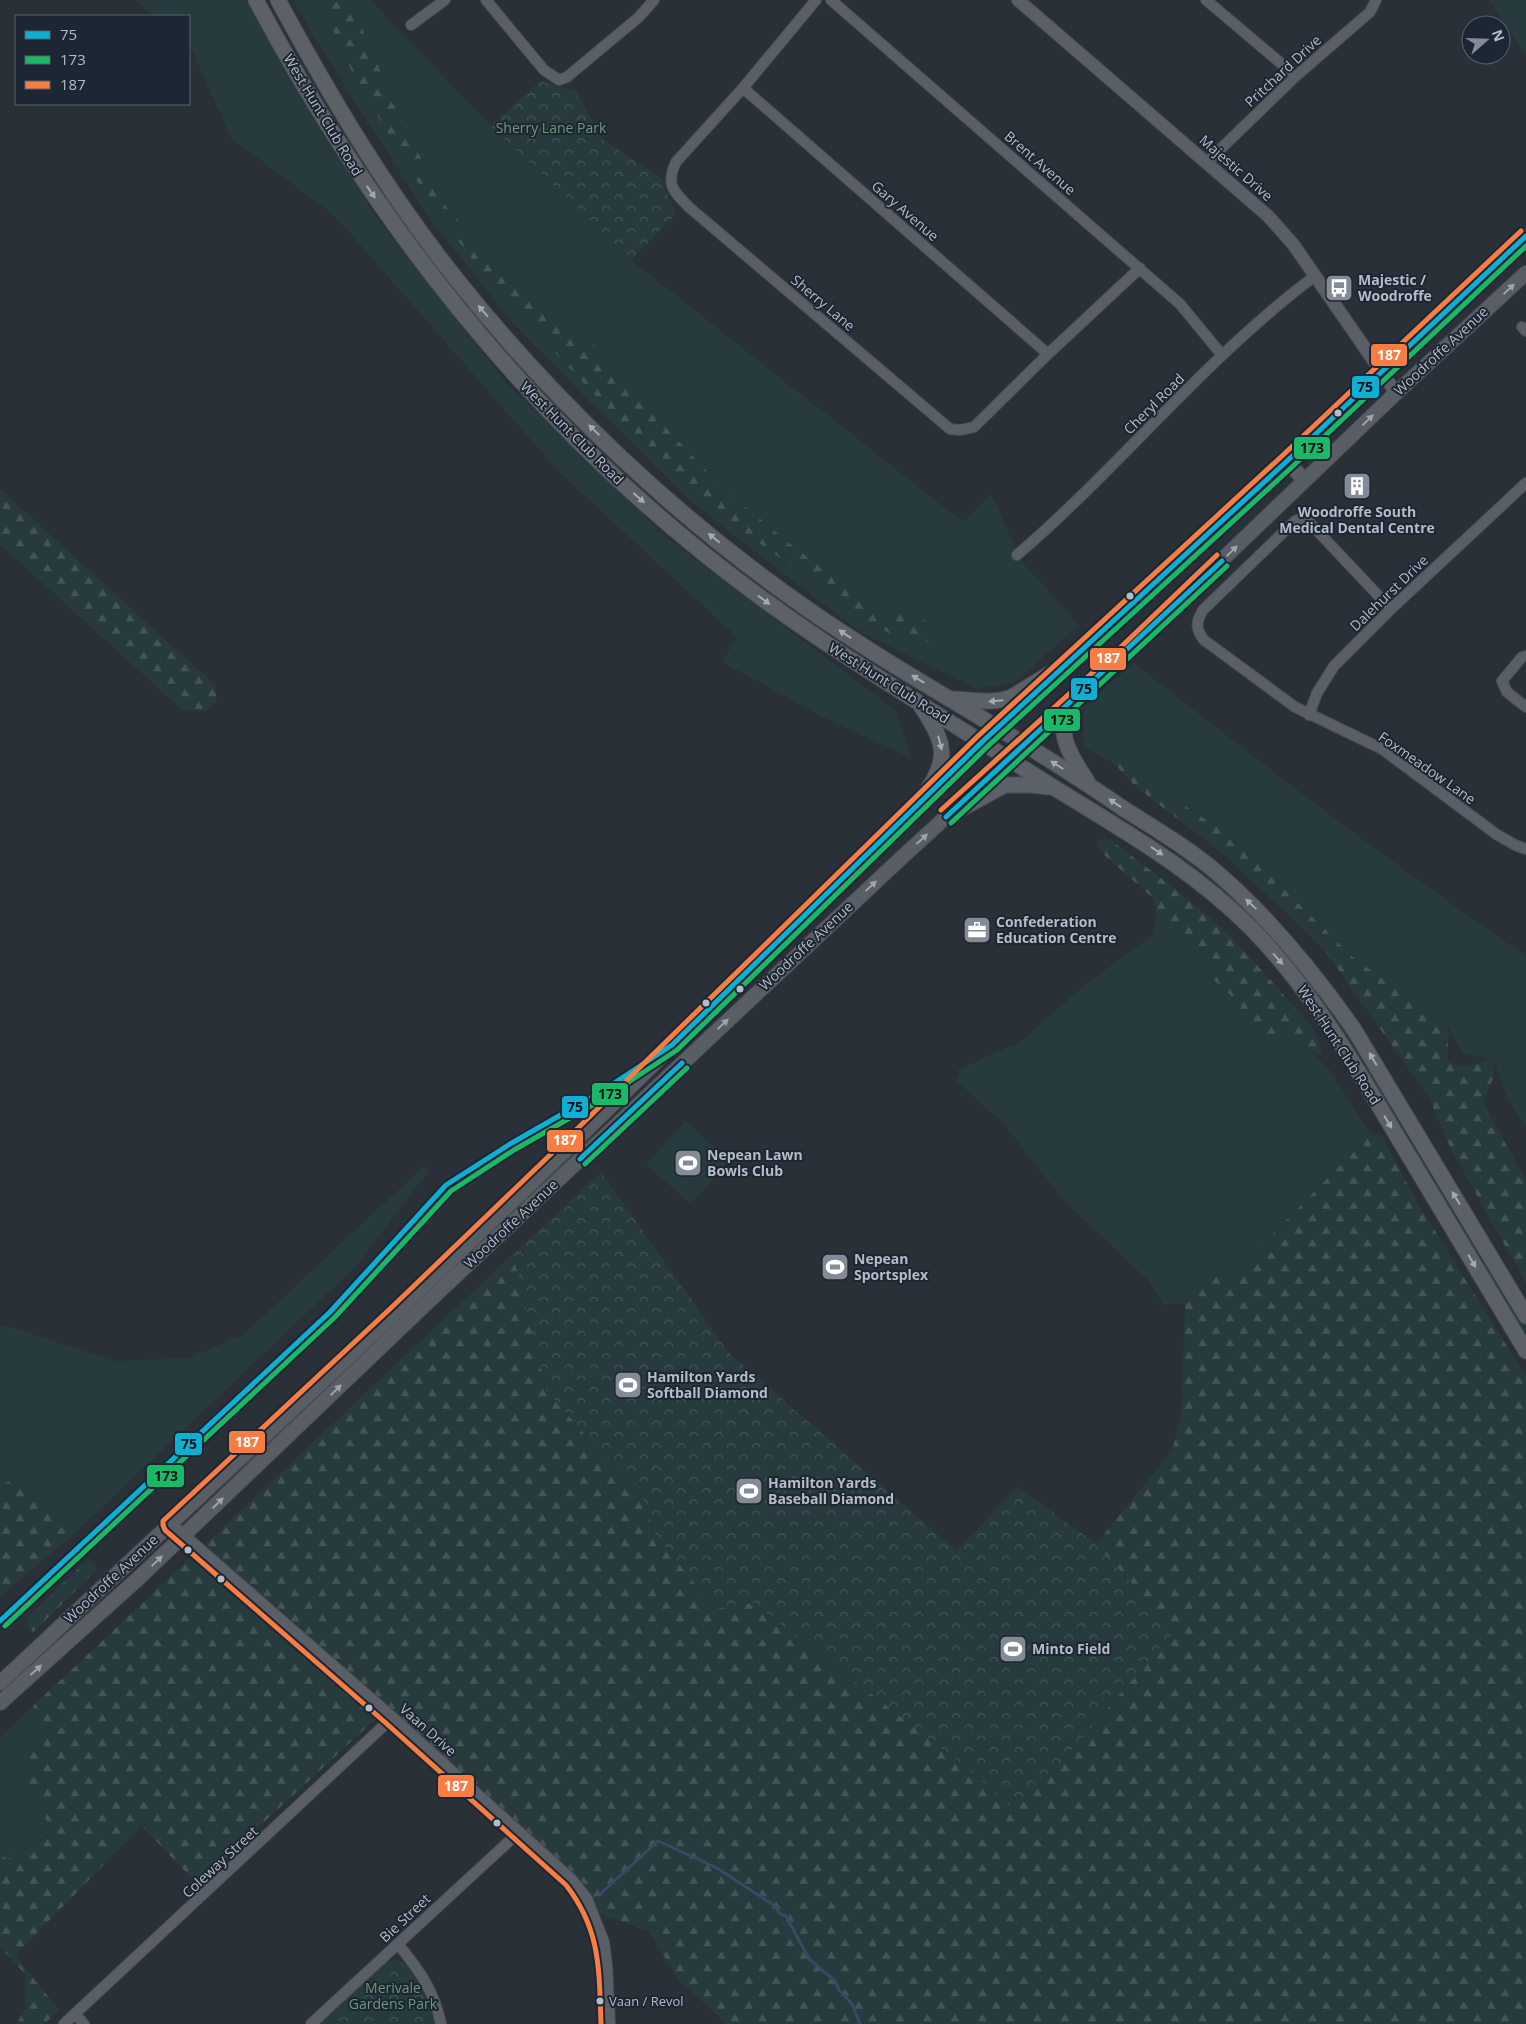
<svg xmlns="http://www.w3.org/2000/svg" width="1526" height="2024" font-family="'Open Sans',sans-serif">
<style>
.green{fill:#273a3e}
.forest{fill:url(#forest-firs)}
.park{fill:url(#park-crowns)}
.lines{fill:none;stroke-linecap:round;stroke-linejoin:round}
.stream{stroke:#384963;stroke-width:3}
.minor-casing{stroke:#484c53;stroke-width:12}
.tertiary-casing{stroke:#484c53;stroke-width:14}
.secondary-casing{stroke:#484c53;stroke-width:16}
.primary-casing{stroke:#484c55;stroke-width:17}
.minor{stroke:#5a5e66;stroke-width:10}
.tertiary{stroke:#5a5e66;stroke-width:12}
.secondary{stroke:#595d64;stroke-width:14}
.primary{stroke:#5c6168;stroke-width:15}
.bus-1-casing{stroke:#1d2633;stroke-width:9}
.bus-2-casing{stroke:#1d2633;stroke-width:9}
.bus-3-casing{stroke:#1d2633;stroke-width:9}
.bus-1{stroke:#0dafd3;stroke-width:5}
.bus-2{stroke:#1ab867;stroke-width:5}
.bus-3{stroke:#f77d43;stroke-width:5}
.oneway{fill:#a2aab6}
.oneway2{fill:#9da4b0}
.bus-dot{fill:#b4bcc9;stroke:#1d2633;stroke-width:2}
.labels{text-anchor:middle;stroke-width:4;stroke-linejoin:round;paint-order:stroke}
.bus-label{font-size:13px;fill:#b4bcc9;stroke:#1d2633;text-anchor:start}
.street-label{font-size:14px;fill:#b4bcc9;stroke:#1d2633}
.park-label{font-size:14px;fill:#6b9a76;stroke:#1d2633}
.poi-label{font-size:14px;font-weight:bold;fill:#b4bcc9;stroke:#1d2633;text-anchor:start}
.line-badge{stroke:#1d2633;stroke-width:2}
.badge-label{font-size:14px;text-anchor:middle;font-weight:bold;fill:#fff}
.pale-badge-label{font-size:14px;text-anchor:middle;font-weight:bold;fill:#111}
</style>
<defs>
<pattern id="forest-firs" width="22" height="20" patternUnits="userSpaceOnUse" patternTransform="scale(1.25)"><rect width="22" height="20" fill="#273a3e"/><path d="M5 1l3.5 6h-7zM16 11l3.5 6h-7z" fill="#445559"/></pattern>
<pattern id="park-crowns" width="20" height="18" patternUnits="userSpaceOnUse" patternTransform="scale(1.25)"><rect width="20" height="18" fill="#273a3e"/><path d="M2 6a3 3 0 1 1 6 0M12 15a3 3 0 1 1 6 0" fill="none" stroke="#445559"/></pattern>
</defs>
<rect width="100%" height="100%" fill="#2a3038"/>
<path class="green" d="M 135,0 L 248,0 L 290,79 L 376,217 L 508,385 L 665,536 L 895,710 L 911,758 L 823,717 L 722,662 L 737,637 L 560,473 L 335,216 L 231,138 L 193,52 L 189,48 L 189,16 L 153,16 Z
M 294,0 L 370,0 L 491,126 L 631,260 L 963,522 L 991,494 L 1023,563 L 1079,625 L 1015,682 L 978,689 L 862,633 L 768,562 L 691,501 L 585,397 L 512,322 L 429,218 L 314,37 Z
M 1489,0 L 1526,0 L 1526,55 Z
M 1134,663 C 1262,764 1391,863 1526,956 L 1526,1127 L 1508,1099 L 1493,1059 L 1463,1054 L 1448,1027 L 1354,958 L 1232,838 L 1157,786 L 1083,747 L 1085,705 Z
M 1172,852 L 1184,856 L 1207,872 L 1251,911 L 1331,1005 L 1401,1118 L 1395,1120 L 1327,1012 L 1171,854 Z
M 1157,913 L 1227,970 L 1329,1069 L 1371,1134 L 1233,1274 L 1199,1274 L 1185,1305 L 1172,1303 L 1164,1306 L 1150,1282 L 1066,1203 L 1001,1121 L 955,1080 L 959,1075 L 957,1070 L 1020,1042 L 1087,983 L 1153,935 Z
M 685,1121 L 729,1160 L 691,1204 L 646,1165 Z
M 1403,1123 L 1526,1327 L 1526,1339 L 1398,1126 Z
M 425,1165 L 429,1171 L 355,1267 L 71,1537 L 0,1596 L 0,1324 L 115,1361 L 188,1358 L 243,1335 Z
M 33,1706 L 42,1724 L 43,1737 L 27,1791 L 55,1833 L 6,1859 L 0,1854 L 0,1737 Z"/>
<path class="forest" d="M 319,0 L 350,0 L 399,115 L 444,204 L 516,286 L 544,314 L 599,348 L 615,374 L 723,488 L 794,547 L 850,590 L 885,610 L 919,617 L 939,628 L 934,639 L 928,641 L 895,637 L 846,606 L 743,531 L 696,491 L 618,420 L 494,287 L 453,234 L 408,168 L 354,76 Z
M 0,489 L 215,685 L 217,701 L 205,712 L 181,709 L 0,544 Z
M 1115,754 L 1157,786 L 1232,838 L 1354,958 L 1448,1027 L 1448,1061 L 1463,1067 L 1493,1059 L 1494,1076 L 1483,1102 L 1526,1181 L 1526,1283 L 1451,1149 L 1429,1098 L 1323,948 L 1226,856 L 1135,786 L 1111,760 L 1110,755 Z
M 1097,839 L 1111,840 L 1179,892 L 1227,932 L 1310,1024 L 1320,1043 L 1323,1054 L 1314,1053 L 1289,1031 L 1286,1030 L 1277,1036 L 1261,1033 L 1237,1012 L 1242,1006 L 1211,977 L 1227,970 L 1157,913 L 1153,898 L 1101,852 Z
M 1371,1134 L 1381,1135 L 1416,1200 L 1526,1377 L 1526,2024 L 726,2024 L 679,1980 L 648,1931 L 586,1908 L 381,1714 L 197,1884 L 142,1826 L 15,1955 L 59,2010 L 44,2024 L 16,2024 L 27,2007 L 25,1974 L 0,1947 L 0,1854 L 7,1859 L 55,1833 L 27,1791 L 31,1749 L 43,1737 L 42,1724 L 33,1706 L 513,1254 L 547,1391 L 594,1445 L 638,1485 L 655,1534 L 753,1603 L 965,1766 L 1013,1809 L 1175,1631 L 1096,1544 L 1172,1451 L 1181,1417 L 1185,1305 L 1199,1274 L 1233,1274 Z
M 19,1476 L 46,1501 L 71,1537 L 0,1596 L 0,1486 Z
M 90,1560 C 95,1563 97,1566 95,1572 L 33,1632 L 29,1628 L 27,1621 L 30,1615 L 86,1561 Z"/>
<path class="park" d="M 540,81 L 576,91 L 603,140 L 660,177 L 676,214 L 631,260 L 491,126 Z
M 601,1172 L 730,1354 L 957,1551 L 1017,1486 L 1096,1544 L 1175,1631 L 1041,1785 L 1013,1809 L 965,1766 L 753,1603 L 715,1609 L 655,1534 L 638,1485 L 594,1445 L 547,1391 L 513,1254 Z
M 397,1960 L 407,1966 L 432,2003 L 436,2024 L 319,2024 L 387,1962 Z"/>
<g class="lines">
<path class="stream" d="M 600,1894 L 658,1841 L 717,1868 L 775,1906 L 780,1914 L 786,1916 L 809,1959 L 835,1981 L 839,1990 L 852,2004 L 860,2024"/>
<defs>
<path id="minor" d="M 486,0 L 544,70 L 559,80 L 567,77 L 639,17 L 654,0
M 816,0 L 743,88 L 676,162 C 665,185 674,192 690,208 L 950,429 L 960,430 L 974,427 L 1048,354 L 1140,268
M 831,0 L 1180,304 L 1222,355
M 1206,0 L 1296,76
M 411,25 L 445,0
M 743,88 L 1048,354
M 1207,162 L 1296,76 L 1370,12 L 1376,0
M 1522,327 L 1526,331
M 1017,555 C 1120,467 1206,357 1315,276
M 1391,609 L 1308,521 L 1301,519 L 1295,521 L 1203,610 C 1196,622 1195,628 1204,640 L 1295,707 L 1382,749 L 1496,834 L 1515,845 L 1526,849
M 1526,656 L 1522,657 L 1502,681 L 1507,692 L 1526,707
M 1309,715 L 1317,693 L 1334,666 L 1391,609 L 1526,483
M 398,1944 C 419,1970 434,1990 441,2024
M 75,2014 L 84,2024
M 64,2024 L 392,1718
M 311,2024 L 518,1833"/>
<path id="tertiary" d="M 1018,0 L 1268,216 L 1293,244 L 1396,393
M 170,1524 L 392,1718 L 571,1880 L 586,1899 L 603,1942 L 606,1966 L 609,2024"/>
<path id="secondary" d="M 1287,461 L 1304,480
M 0,1683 L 397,1312 L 569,1147 L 982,742 L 1287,461 L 1526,236
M 0,1703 L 141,1576 L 430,1300 L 898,861 L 1128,650 L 1396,393 L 1526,273"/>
<path id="primary" d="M 256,0 C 395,262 580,481 829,645 C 903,694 979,740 1053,787 C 1124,831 1194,870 1253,930 C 1311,990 1352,1060 1394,1131 C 1438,1205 1482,1278 1526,1351
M 278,0 C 331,98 388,194 458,281 C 555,403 678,519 806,608 C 866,650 930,687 993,725 C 1036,751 1079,778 1121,807 C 1152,827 1187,847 1215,871 C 1270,918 1314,972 1355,1031 L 1526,1316
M 954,699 C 974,700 993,704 1012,697 L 1069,662
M 1087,781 C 1075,762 1054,734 1069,711 C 1077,700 1086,690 1094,680
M 917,806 C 947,762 951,751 921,706
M 946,817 L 1005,785 L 1031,785 L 1049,787"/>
</defs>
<use href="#minor" class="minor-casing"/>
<use href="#tertiary" class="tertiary-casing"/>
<use href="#secondary" class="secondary-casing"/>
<use href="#primary" class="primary-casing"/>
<use href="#minor" class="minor"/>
<use href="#tertiary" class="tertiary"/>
<use href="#secondary" class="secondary"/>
<use href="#primary" class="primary"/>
<defs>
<path id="bus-1" d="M 946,817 L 1222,561
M 580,1159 L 682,1063
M 0,1621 L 330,1312 L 446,1185 L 510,1144 L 599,1093 L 672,1045 L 982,742 L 1287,461 L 1526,236"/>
<path id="bus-2" d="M 951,823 L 1227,566
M 585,1164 L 687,1068
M 5,1626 L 335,1317 L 451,1191 L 514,1150 L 603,1099 L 677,1050 L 987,747 L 1292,467 L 1526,246"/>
<path id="bus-3" d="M 941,810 L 1123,645 L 1217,555
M 601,2024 C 599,1970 601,1930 566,1885 L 387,1724 L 165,1530 L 163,1525 L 163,1521 L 392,1307 L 578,1128 L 977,737 L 1282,456 L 1521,231"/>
</defs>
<use href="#bus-1" class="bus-1-casing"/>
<use href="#bus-2" class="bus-2-casing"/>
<use href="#bus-3" class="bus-3-casing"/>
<use href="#bus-1" class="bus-1"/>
<use href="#bus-2" class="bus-2"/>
<use href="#bus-3" class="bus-3"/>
</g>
<defs><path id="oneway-solid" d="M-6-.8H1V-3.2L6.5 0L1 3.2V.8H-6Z" transform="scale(1.25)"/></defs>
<g class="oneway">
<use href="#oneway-solid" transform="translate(371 192) rotate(55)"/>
<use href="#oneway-solid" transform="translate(483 311) rotate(-131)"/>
<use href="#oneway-solid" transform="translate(594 430) rotate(-136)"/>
<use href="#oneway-solid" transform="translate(639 498) rotate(41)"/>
<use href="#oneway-solid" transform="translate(714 538) rotate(-141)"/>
<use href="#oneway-solid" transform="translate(764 600) rotate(36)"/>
<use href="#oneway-solid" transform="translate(845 634) rotate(-147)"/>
<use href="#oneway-solid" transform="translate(918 679) rotate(-149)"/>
<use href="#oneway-solid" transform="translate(996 701) rotate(175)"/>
<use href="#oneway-solid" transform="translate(940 743) rotate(76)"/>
<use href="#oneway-solid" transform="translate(1057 765) rotate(-148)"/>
<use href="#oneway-solid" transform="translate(1115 803) rotate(-146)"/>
<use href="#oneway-solid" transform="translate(1157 851) rotate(34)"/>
<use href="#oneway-solid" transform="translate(1251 904) rotate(-137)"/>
<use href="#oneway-solid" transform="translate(1278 959) rotate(48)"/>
<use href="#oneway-solid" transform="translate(1373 1059) rotate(-121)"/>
<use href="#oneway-solid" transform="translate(1388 1122) rotate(59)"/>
<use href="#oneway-solid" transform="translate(1456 1198) rotate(-121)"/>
<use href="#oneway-solid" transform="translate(1472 1261) rotate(59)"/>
</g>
<g class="oneway2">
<use href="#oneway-solid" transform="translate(1509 289) rotate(-43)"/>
<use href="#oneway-solid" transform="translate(1368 420) rotate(-44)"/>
<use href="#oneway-solid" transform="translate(1232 551) rotate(-44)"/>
<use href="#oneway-solid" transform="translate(922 839) rotate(-42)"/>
<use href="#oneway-solid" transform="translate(871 886) rotate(-43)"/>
<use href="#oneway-solid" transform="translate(723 1024) rotate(-43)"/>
<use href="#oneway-solid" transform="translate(336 1390) rotate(-44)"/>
<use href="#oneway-solid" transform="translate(218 1503) rotate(-44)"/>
<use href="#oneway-solid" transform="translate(157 1561) rotate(-44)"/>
<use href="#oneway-solid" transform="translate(36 1670) rotate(-42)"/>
</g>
<defs>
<symbol id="bus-square" viewBox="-11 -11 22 22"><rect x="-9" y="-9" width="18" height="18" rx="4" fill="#848b96" stroke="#1d2633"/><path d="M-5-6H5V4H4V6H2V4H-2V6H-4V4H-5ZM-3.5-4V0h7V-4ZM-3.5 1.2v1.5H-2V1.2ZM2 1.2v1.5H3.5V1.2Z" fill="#fff"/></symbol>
<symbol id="building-square" viewBox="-11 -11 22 22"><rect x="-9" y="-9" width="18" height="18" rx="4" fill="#848b96" stroke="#1d2633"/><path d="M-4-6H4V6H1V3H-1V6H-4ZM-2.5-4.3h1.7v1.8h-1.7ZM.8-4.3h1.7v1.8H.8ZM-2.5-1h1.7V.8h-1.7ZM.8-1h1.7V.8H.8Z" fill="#fff"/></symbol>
<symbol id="office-square" viewBox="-11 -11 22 22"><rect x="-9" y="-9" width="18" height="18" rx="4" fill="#848b96" stroke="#1d2633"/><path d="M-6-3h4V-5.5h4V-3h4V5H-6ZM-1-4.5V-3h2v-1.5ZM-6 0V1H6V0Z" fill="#fff"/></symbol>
<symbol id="stadium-square" viewBox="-11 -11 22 22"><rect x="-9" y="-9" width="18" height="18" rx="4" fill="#848b96" stroke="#1d2633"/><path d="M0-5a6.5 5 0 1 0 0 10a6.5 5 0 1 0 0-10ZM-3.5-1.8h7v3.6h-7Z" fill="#fff"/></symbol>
</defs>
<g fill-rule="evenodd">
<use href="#bus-square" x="1323" y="272" width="32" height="32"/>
<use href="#building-square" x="1341" y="470" width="32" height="32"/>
<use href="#office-square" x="961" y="914" width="32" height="32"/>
<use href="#stadium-square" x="672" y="1147" width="32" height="32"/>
<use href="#stadium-square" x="819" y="1251" width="32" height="32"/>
<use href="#stadium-square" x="612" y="1369" width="32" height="32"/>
<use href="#stadium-square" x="733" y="1475" width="32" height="32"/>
<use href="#stadium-square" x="997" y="1633" width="32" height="32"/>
</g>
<g class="bus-dot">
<circle cx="1338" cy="413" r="4.5"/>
<circle cx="1130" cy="596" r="4.5"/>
<circle cx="740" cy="989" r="4.5"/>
<circle cx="706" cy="1003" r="4.5"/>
<circle cx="188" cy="1550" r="4.5"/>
<circle cx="221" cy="1579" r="4.5"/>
<circle cx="369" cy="1708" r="4.5"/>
<circle cx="497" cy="1823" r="4.5"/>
<circle cx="600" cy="2001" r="4.5"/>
</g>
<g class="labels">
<g class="bus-label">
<text x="609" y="2006">Vaan / Revol</text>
</g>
<g class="street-label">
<text transform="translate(1283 71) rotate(-43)" y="5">Pritchard Drive</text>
<text transform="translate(323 115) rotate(59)" y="5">West Hunt Club Road</text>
<text transform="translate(1040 163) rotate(41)" y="5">Brent Avenue</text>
<text transform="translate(1236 168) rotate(41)" y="5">Majestic Drive</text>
<text transform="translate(905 211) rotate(41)" y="5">Gary Avenue</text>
<text transform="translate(823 303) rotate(40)" y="5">Sherry Lane</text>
<text transform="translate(1441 351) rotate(-43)" y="5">Woodroffe Avenue</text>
<text transform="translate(1154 404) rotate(-45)" y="5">Cheryl Road</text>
<text transform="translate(572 433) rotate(45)" y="5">West Hunt Club Road</text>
<text transform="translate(1389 593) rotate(-44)" y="5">Dalehurst Drive</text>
<text transform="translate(889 683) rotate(32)" y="5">West Hunt Club Road</text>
<text transform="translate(1427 768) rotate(35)" y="5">Foxmeadow Lane</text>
<text transform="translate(806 946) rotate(-43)" y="5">Woodroffe Avenue</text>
<text transform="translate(1339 1045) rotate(57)" y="5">West Hunt Club Road</text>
<text transform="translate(511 1224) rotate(-43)" y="5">Woodroffe Avenue</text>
<text transform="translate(111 1579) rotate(-43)" y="5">Woodroffe Avenue</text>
<text transform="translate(428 1730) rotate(42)" y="5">Vaan Drive</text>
<text transform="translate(220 1862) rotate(-43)" y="5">Coleway Street</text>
<text transform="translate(405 1918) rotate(-43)" y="5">Bie Street</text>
</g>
<g class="park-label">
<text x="551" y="133">Sherry Lane Park</text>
<text x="393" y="1993">Merivale<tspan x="393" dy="16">Gardens Park</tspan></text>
</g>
<g class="poi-label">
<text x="1358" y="285">Majestic /<tspan x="1358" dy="16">Woodroffe</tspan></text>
<text x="1357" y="517" text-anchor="middle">Woodroffe South<tspan x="1357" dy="16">Medical Dental Centre</tspan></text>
<text x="996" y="927">Confederation<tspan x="996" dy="16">Education Centre</tspan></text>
<text x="707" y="1160">Nepean Lawn<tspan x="707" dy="16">Bowls Club</tspan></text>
<text x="854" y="1264">Nepean<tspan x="854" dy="16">Sportsplex</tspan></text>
<text x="647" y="1382">Hamilton Yards<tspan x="647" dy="16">Softball Diamond</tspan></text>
<text x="768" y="1488">Hamilton Yards<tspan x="768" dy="16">Baseball Diamond</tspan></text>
<text x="1032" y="1654">Minto Field</text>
</g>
</g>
<g class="line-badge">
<rect x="1370" y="343" width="38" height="24" rx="5" fill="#f77d43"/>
<rect x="1351" y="375" width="29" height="24" rx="5" fill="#0dafd3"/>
<rect x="1293" y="436" width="38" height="24" rx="5" fill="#1ab867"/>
<rect x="1089" y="647" width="38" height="24" rx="5" fill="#f77d43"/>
<rect x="1070" y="677" width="28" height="24" rx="5" fill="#0dafd3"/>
<rect x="1043" y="708" width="38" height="24" rx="5" fill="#1ab867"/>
<rect x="591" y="1082" width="38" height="24" rx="5" fill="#1ab867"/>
<rect x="561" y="1095" width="28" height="24" rx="5" fill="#0dafd3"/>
<rect x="546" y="1129" width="38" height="24" rx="5" fill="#f77d43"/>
<rect x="228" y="1430" width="38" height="24" rx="5" fill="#f77d43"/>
<rect x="174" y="1432" width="29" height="24" rx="5" fill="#0dafd3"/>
<rect x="146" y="1464" width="39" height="24" rx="5" fill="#1ab867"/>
<rect x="437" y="1774" width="38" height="24" rx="5" fill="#f77d43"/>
</g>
<g class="badge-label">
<text x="1389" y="360">187</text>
<text x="1108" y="663">187</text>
<text x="565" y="1145">187</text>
<text x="247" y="1447">187</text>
<text x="456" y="1791">187</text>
</g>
<g class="pale-badge-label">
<text x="1365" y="392">75</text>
<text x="1312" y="453">173</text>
<text x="1084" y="694">75</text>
<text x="1062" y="725">173</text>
<text x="610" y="1099">173</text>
<text x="575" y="1112">75</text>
<text x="189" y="1449">75</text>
<text x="166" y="1481">173</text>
</g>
<rect x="15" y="15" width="175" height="90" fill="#1d2633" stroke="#59626f"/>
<rect x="25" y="31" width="25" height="8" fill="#0dafd3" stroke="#59626f"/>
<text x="60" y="40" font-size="15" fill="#b4bcc9">75</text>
<rect x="25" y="56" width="25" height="8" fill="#1ab867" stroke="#59626f"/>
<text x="60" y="65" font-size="15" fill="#b4bcc9">173</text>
<rect x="25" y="81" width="25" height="8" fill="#f77d43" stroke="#59626f"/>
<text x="60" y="90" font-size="15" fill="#b4bcc9">187</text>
<g transform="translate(1486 40) rotate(70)"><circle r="24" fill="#1d2633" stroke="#59626f"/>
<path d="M0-4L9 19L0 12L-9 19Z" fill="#848b96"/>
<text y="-8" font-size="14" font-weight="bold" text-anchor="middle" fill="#b4bcc9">N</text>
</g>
</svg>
